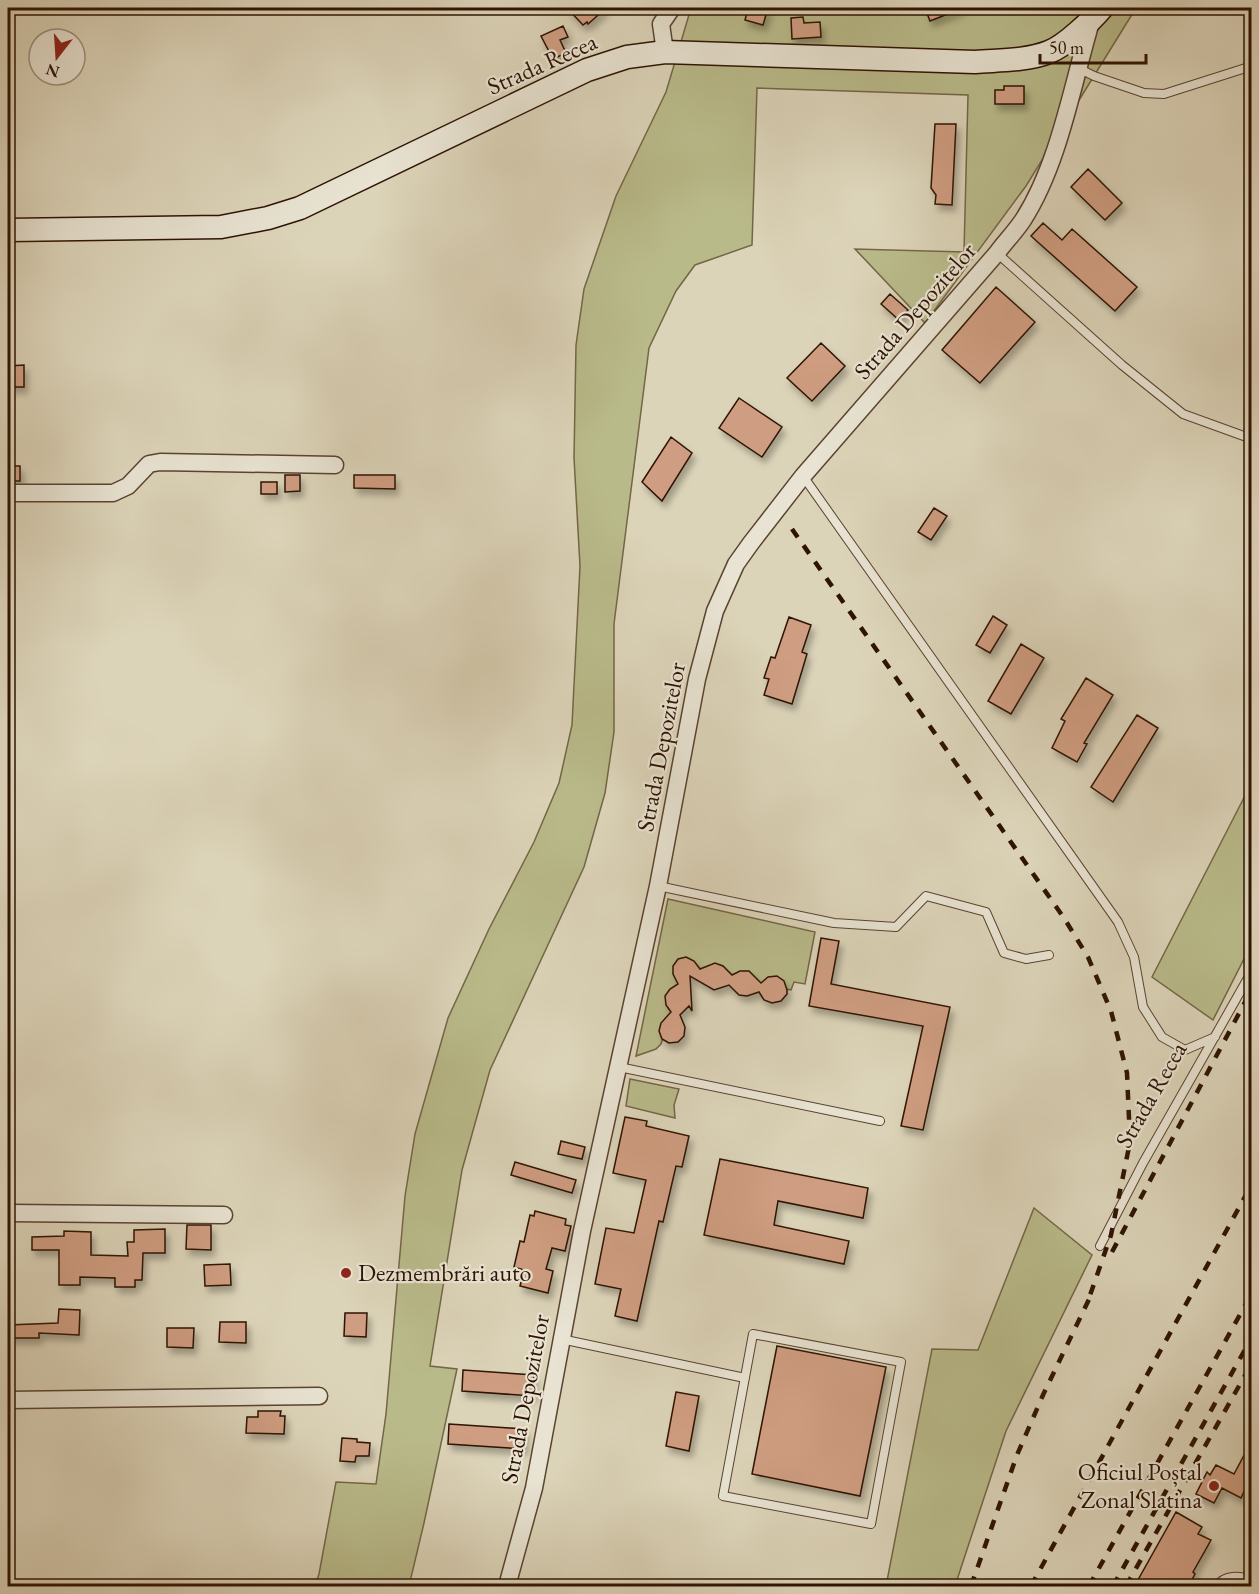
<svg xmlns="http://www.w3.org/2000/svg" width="1259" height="1594" font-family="'EB Garamond',serif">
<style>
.green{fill:#b9ba8a;stroke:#746646;stroke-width:1.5}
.building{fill:#cf9d81;stroke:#2e1303;stroke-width:1.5;filter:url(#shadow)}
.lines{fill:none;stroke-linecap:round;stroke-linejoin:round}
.service-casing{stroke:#5a4330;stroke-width:10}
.minor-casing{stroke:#5a4330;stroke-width:19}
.secondary-casing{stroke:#2e1303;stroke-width:25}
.service{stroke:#e8e3d2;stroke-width:8}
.minor{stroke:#e8e3d2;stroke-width:16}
.secondary{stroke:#e8e3d2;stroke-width:22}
.rail{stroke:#2e1303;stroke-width:4.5;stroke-dasharray:10 10;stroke-linecap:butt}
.poi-dot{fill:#8f2418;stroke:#e8e3d2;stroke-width:2}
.labels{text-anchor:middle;stroke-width:4.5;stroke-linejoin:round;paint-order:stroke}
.street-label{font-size:24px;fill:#2e1303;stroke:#e8e3d2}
.poi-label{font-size:24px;fill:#2e1303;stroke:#e8e3d2;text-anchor:start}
</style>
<defs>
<filter id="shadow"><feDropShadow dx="3.5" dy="6" stdDeviation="3" flood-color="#0004"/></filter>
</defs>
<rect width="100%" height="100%" fill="#dcd4b9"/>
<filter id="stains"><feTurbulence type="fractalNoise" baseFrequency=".00333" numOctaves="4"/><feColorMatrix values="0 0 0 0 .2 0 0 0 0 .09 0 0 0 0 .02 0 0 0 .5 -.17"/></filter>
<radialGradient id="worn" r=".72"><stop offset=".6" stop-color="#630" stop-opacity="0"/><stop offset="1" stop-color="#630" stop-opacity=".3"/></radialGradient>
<path class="green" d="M 691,8 L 1136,8 L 1026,186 L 925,323 L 855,249 L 964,252 L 968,95 L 757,88 L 752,245 L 695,265 L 676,291 L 649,348 L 614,624 L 614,732 L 605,793 L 584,867 L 490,1070 L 462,1170 L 430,1366 L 457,1369 L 424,1523 L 409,1586 L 315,1586 L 319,1574 L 336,1482 L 376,1484 L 386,1414 L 405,1196 L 415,1134 L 448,1018 L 489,929 L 534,842 L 559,783 L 572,725 L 580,566 L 574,458 L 576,345 L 584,289 L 616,196 L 666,92 Z
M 1251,784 L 1251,945 L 1213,1020 L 1152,977 Z
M 668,899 L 815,932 L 805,984 L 794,982 L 791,990 L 686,971 L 661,1044 L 656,1049 L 636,1056 Z
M 630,1079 L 679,1089 L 674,1105 L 675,1118 L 626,1106 Z
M 1034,1208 L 1092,1255 L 1006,1431 L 955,1586 L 886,1586 L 932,1349 L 978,1350 Z"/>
<path class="building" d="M 567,8 L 606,8 L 588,24 L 587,22 L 583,25 Z
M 748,8 L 768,8 L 763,25 L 745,20 Z
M 925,8 L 963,8 L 930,21 Z
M 803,17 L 804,23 L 820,22 L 821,37 L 792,39 L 791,18 Z
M 563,26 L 568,37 L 560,40 L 566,53 L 553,59 L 541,36 Z
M 1004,86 L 1024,86 L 1024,104 L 995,104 L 995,90 L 1004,90 Z
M 935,124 L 956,124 L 952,205 L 935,204 L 936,195 L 931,188 Z
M 1088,169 L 1122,203 L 1105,220 L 1071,187 Z
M 1043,223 L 1062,240 L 1072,229 L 1137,287 L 1115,311 L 1031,236 Z
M 996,287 L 1035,322 L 980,383 L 942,350 Z
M 890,294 L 908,310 L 899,320 L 881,304 Z
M 821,343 L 845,366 L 812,401 L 787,378 Z
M 24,365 L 24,387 L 8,387 L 8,366 Z
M 739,398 L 782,427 L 762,457 L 719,428 Z
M 671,437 L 692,453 L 662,501 L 642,482 Z
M 8,466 L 20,466 L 20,481 L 8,481 Z
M 285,475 L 300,475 L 300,491 L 285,492 Z
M 354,475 L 395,475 L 395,489 L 354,488 Z
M 261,482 L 277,482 L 277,494 L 261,494 Z
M 934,508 L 947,516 L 931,540 L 918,532 Z
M 993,616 L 1007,625 L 990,653 L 976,645 Z
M 789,617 L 811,625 L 802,652 L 807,654 L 792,704 L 764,695 L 769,679 L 764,678 L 771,657 L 775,658 Z
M 1021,644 L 1044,658 L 1011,714 L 988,701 Z
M 1086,678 L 1113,695 L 1084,743 L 1087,744 L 1077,762 L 1052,748 L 1065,721 L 1061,719 Z
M 1137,715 L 1158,728 L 1113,802 L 1091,787 Z
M 821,938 L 839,941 L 831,984 L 950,1007 L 923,1130 L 901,1126 L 923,1026 L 809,1006 Z
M 686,957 L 694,961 L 700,969 L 715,963 L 723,966 L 732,975 L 740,971 L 749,971 L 761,983 L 768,977 L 777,976 L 784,981 L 787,990 L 787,994 L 781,1001 L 772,1003 L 764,1000 L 759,992 L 747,996 L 739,995 L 729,985 L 714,990 L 690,976 L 692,1011 L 689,1006 L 680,1015 L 685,1027 L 684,1036 L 678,1042 L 669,1043 L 662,1039 L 659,1031 L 661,1023 L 671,1012 L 666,1005 L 665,996 L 670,989 L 678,984 L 673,974 L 673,966 L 678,959 Z
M 625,1117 L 647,1121 L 646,1126 L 689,1136 L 682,1167 L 676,1166 L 663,1222 L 659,1221 L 637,1321 L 615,1316 L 621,1289 L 595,1284 L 606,1228 L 634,1233 L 646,1180 L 613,1173 Z
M 561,1141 L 585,1147 L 582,1159 L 558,1154 Z
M 720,1159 L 868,1188 L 863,1218 L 778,1201 L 774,1225 L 849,1241 L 844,1264 L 704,1235 Z
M 515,1162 L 576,1180 L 572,1193 L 511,1175 Z
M 535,1211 L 566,1219 L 565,1225 L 571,1226 L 565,1251 L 552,1248 L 546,1269 L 553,1271 L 548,1293 L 520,1286 L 524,1270 L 514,1267 L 520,1241 L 524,1242 L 530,1215 L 534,1216 Z
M 187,1225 L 211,1225 L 211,1250 L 186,1249 Z
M 165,1229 L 165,1253 L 143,1253 L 142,1280 L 135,1280 L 135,1287 L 115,1287 L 115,1278 L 80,1277 L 80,1285 L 59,1285 L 59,1250 L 32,1250 L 32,1237 L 64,1236 L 64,1231 L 91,1232 L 91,1255 L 128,1256 L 127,1242 L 134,1242 L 134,1230 Z
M 230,1264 L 231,1285 L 205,1286 L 204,1265 Z
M 59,1309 L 80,1310 L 79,1335 L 39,1333 L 39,1338 L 8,1338 L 8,1325 L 58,1323 Z
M 345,1313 L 367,1313 L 366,1337 L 344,1336 Z
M 220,1322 L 246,1322 L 246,1343 L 219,1342 Z
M 167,1328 L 194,1328 L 193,1348 L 167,1347 Z
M 777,1346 L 886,1367 L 860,1496 L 752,1474 Z
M 463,1370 L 534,1375 L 533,1396 L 462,1391 Z
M 676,1392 L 699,1396 L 689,1451 L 666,1446 Z
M 258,1411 L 281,1411 L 280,1416 L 285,1416 L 284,1434 L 246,1433 L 247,1417 L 258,1417 Z
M 449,1424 L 525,1429 L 524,1449 L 448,1444 Z
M 342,1438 L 357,1439 L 357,1442 L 370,1443 L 369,1456 L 356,1456 L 355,1462 L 340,1461 Z
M 1251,1442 L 1251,1476 L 1241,1498 L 1222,1488 L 1214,1503 L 1196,1494 L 1207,1472 L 1210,1475 L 1216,1465 L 1234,1474 Z
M 1176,1512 L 1202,1527 L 1198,1534 L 1211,1540 L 1193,1572 L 1195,1574 L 1188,1587 L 1134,1587 Z"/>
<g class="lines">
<defs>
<path id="service" d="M 1078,68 L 1094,76 L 1144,93 L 1164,94 L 1252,66
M 997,253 L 1122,365 L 1183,414 L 1252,439
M 803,476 L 1118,922 L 1134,957 L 1143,1007 L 1162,1037 L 1185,1050 L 1215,1037
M 658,886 L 834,923 L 896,927 L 926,896 L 986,912 L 1004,953 L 1026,959 L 1049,955
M 619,1067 L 880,1121
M 1100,1246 L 1143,1163 L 1252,971
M 753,1334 L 901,1362 L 871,1524 L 723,1496 Z
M 561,1339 L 745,1378
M 1217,1586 C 1224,1575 1239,1575 1252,1580"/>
<path id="minor" d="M 665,52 L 661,24 L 672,8
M 8,493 L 113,493 L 128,486 L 149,464 L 160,462 L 335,465
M 8,1213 L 224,1215
M 8,1400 L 319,1396
M 507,1586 L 534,1488 L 582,1231 L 658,886 L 697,679 L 715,611 L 736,564 L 751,543 L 803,476 L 997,253 C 1005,242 1015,232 1023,220 C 1059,164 1072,86 1091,22"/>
<path id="secondary" d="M 8,230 L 221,227 L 268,218 L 300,208 L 587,70 L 627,57 L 665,52 L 975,62 C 999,60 1026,61 1049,52 C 1065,46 1091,21 1102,8"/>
</defs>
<use href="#service" class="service-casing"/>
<use href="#minor" class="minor-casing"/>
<use href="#secondary" class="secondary-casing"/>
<use href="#service" class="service"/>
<use href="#minor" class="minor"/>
<use href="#secondary" class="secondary"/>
<path class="rail" d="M 792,529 L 1064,918 L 1088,957 L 1111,1011 L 1127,1073 L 1130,1142 L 1111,1235 L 1088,1301
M 1112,1252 L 1252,989
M 971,1586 L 1017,1455 L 1043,1395 L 1092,1293
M 1031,1586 L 1252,1184
M 1089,1586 L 1252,1293
M 1113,1586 L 1252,1337
M 1126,1586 L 1252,1363"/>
</g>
<g class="poi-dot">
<circle cx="346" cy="1273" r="6"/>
<circle cx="1214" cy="1486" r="6"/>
</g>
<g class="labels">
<g class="street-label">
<text transform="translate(542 64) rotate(-24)" y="8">Strada Recea</text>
<text transform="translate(915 311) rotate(-49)" y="8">Strada Depozitelor</text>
<text transform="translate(661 747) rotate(-79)" y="8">Strada Depozitelor</text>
<text transform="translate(1151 1095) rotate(-60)" y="8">Strada Recea</text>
<text transform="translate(525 1399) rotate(-79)" y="8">Strada Depozitelor</text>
</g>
<g class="poi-label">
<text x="358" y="1281">Dezmembrări auto</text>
<text x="1202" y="1480" text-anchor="end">Oficiul Poștal<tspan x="1202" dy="28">Zonal Slatina</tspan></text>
</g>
</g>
<rect width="1259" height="1594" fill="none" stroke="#dcd4b9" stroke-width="30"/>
<rect x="9" y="9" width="1241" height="1576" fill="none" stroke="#2e1303" stroke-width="3"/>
<rect x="15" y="15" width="1229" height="1564" fill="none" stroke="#2e1303" stroke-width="1.5"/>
<g transform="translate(57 57) rotate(197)"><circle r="28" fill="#e8e3d2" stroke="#9e907f" stroke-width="1.5"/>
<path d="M0-4.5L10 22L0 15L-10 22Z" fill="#8f2418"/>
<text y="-9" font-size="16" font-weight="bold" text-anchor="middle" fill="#2e1303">N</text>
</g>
<path d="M1040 54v9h106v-9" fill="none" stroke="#2e1303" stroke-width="3"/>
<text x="1049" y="54" font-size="18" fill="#2e1303" stroke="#e8e3d2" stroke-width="4.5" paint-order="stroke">50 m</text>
<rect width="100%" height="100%" filter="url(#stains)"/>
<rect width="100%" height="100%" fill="url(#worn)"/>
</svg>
